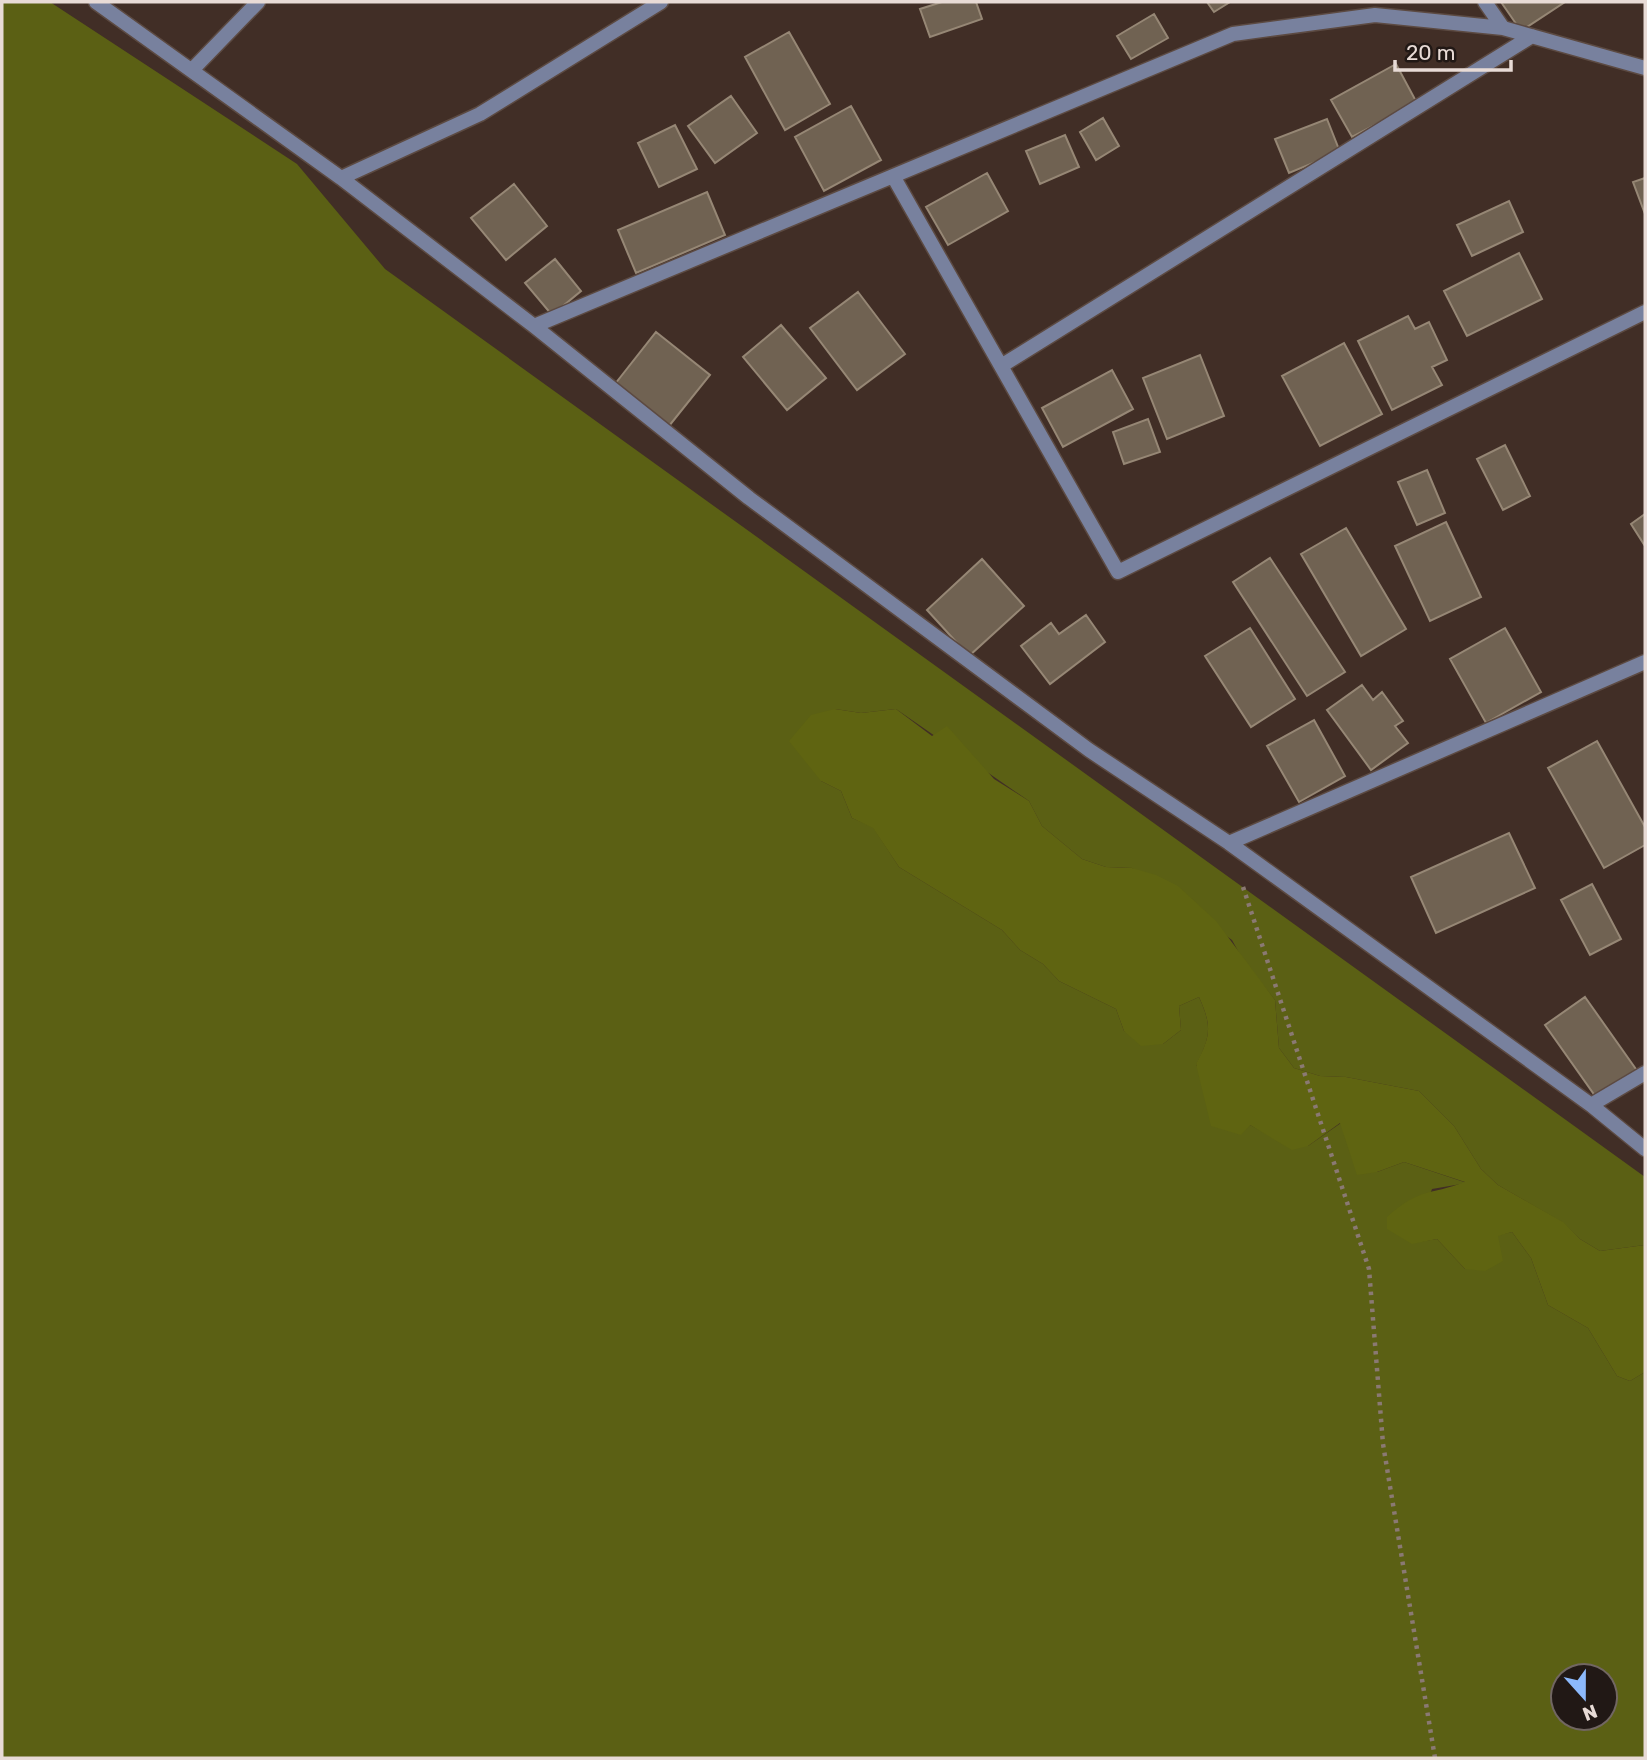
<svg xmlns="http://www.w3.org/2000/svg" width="1647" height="1760" font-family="Rubik,sans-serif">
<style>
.green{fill:#5b6014;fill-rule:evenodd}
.forest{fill:#5f6411}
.building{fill:#706252;stroke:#968775;stroke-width:2}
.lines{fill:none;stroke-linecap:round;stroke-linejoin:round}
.minor-casing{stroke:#5c4a42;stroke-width:17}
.path{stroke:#8a7973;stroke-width:4.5;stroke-dasharray:3.5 5;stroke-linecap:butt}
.minor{stroke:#78819e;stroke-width:14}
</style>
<rect width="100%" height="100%" fill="#412e26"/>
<path class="green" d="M 2,2 L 50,2 L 297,164 L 385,269 L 1645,1177 L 1645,1245 L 1600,1251 L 1580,1239 L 1562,1222 L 1498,1185 L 1481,1169 L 1454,1126 L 1419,1091 L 1346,1077 L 1320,1076 L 1294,1068 L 1279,1048 L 1275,1000 L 1243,960 L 1232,940 L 1132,868 L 1106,867 L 1082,859 L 1042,826 L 1029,801 L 896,709 L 861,713 L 835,709 L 821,781 L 841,791 L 852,818 L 873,827 L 899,867 L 1002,930 L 1020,950 L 1043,964 L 1059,981 L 1116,1009 L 1124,1031 L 1163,1044 L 1181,1030 L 1179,1006 L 1199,997 C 1212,1026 1211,1036 1196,1065 L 1250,1125 L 1269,1135 L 1308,1146 L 1341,1123 L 1377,1172 L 1404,1162 L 1467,1183 L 1432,1189 L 1412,1243 L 1437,1239 L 1465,1269 L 1498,1235 L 1512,1232 L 1531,1258 L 1548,1305 L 1588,1328 L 1617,1376 L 1630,1381 L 1645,1372 L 1645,1758 L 2,1758 ZM 1563,1676 L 1605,1676 L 1605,1718 L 1563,1718 Z"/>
<path class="forest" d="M 835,709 L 861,713 L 896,709 L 932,736 L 947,726 L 994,779 L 1029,801 L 1042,826 L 1082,859 L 1106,867 L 1132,868 L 1156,875 L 1178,886 L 1216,921 L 1275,1000 L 1279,1048 L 1294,1068 L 1320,1076 L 1346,1077 L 1419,1091 L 1454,1126 L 1481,1169 L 1498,1185 L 1563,1222 L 1580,1239 L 1600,1251 L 1645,1245 L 1645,1372 L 1630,1381 L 1617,1376 L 1588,1328 L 1548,1305 L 1531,1258 L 1512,1232 L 1498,1236 L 1503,1261 L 1485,1271 L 1465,1269 L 1437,1239 L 1412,1244 L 1387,1229 L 1387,1217 C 1421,1187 1428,1196 1465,1182 L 1404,1162 L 1377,1172 L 1357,1175 L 1340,1123 L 1308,1146 L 1292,1150 L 1250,1125 L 1241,1135 L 1211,1126 L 1196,1064 C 1211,1036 1212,1026 1199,997 L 1179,1006 L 1181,1030 L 1163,1044 L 1141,1046 L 1124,1031 L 1116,1009 L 1059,981 L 1043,964 L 1020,950 L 1002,930 L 899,867 L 873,828 L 852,818 L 841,791 L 821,781 L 789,741 L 811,715 Z"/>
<path class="building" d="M 942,2 L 976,2 L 982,19 L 930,37 L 920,9 Z
M 1207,2 L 1230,2 L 1214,12 Z
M 1501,2 L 1565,2 L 1521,31 Z
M 1154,14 L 1168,38 L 1131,59 L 1117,36 Z
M 789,32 L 830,104 L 785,130 L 745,57 Z
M 1396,64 L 1417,103 L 1352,137 L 1331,100 Z
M 731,96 L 757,133 L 715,163 L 688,126 Z
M 851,106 L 881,160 L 824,191 L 795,137 Z
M 1103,118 L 1119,146 L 1096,160 L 1080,132 Z
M 1327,119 L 1340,152 L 1289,173 L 1275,139 Z
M 675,125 L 697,169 L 659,187 L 638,143 Z
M 1065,135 L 1079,167 L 1040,184 L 1026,151 Z
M 987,173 L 1008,211 L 948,245 L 926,207 Z
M 1645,178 L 1645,214 L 1633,182 Z
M 514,184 L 547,226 L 506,260 L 471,218 Z
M 707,192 L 725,235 L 636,273 L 618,230 Z
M 1509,201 L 1523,232 L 1472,256 L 1457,225 Z
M 1519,253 L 1542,299 L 1467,336 L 1444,291 Z
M 555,259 L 581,291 L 552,315 L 525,283 Z
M 858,292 L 905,354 L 857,390 L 810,328 Z
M 1408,316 L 1415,329 L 1429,322 L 1447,360 L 1432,367 L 1442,385 L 1392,410 L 1358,341 Z
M 781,325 L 826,378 L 787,410 L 743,357 Z
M 656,332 L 710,375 L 669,426 L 615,384 Z
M 1344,343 L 1382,414 L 1320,446 L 1282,376 Z
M 1200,355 L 1224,416 L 1167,439 L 1143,378 Z
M 1112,370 L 1133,409 L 1063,447 L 1042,408 Z
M 1148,419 L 1160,452 L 1124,464 L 1113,432 Z
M 1505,445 L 1530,496 L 1503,510 L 1477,459 Z
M 1427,470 L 1445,513 L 1417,525 L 1398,482 Z
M 1645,514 L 1645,546 L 1631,524 Z
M 1446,522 L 1481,597 L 1430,621 L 1395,546 Z
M 1346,528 L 1406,629 L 1361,656 L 1301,554 Z
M 1270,558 L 1345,672 L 1307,696 L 1233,582 Z
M 982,559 L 1024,606 L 969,656 L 927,610 Z
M 1086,615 L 1105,642 L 1050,684 L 1021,646 L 1051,623 L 1059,634 Z
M 1250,628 L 1295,699 L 1251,727 L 1205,656 Z
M 1505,628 L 1541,692 L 1486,723 L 1450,659 Z
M 1362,685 L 1373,700 L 1382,692 L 1403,721 L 1395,726 L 1408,743 L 1371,770 L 1327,710 Z
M 1314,720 L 1345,776 L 1299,802 L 1267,746 Z
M 1597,741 L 1645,827 L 1645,845 L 1604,868 L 1548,768 Z
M 1509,833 L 1535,888 L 1436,933 L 1411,877 Z
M 1592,884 L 1621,939 L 1590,955 L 1561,900 Z
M 1585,997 L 1638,1072 L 1598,1100 L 1545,1025 Z"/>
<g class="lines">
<defs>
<path id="minor" d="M 96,2 L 341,178 L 534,326 L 749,498 L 1089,750 L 1229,843 L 1591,1105 L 1645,1149
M 1485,2 L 1503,28
M 192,70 L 258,2
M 893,176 L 1118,572 L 1645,312
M 341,178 L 480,114 L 661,2
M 534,326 L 1233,34 L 1375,15 L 1503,28 L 1645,68
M 1001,366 L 1532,36
M 1229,843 L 1645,662
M 1591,1105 L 1645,1073"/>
</defs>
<use href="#minor" class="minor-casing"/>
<path class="path" d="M 1243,887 L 1369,1269 L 1383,1444 L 1435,1758"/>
<use href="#minor" class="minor"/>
</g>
<rect width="1647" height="1760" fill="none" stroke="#e8dbd6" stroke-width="7"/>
<g transform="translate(1584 1697) rotate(159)"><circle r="33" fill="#211815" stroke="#716662" stroke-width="2"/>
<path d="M0-5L12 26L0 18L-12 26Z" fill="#8cb9fc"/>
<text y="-10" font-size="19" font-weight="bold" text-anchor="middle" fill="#e8dbd6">N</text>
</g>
<path d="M1395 60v10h116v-10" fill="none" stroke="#e8dbd6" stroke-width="3.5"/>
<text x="1406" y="60" font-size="21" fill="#e8dbd6" stroke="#211815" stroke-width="5" paint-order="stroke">20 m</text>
</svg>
